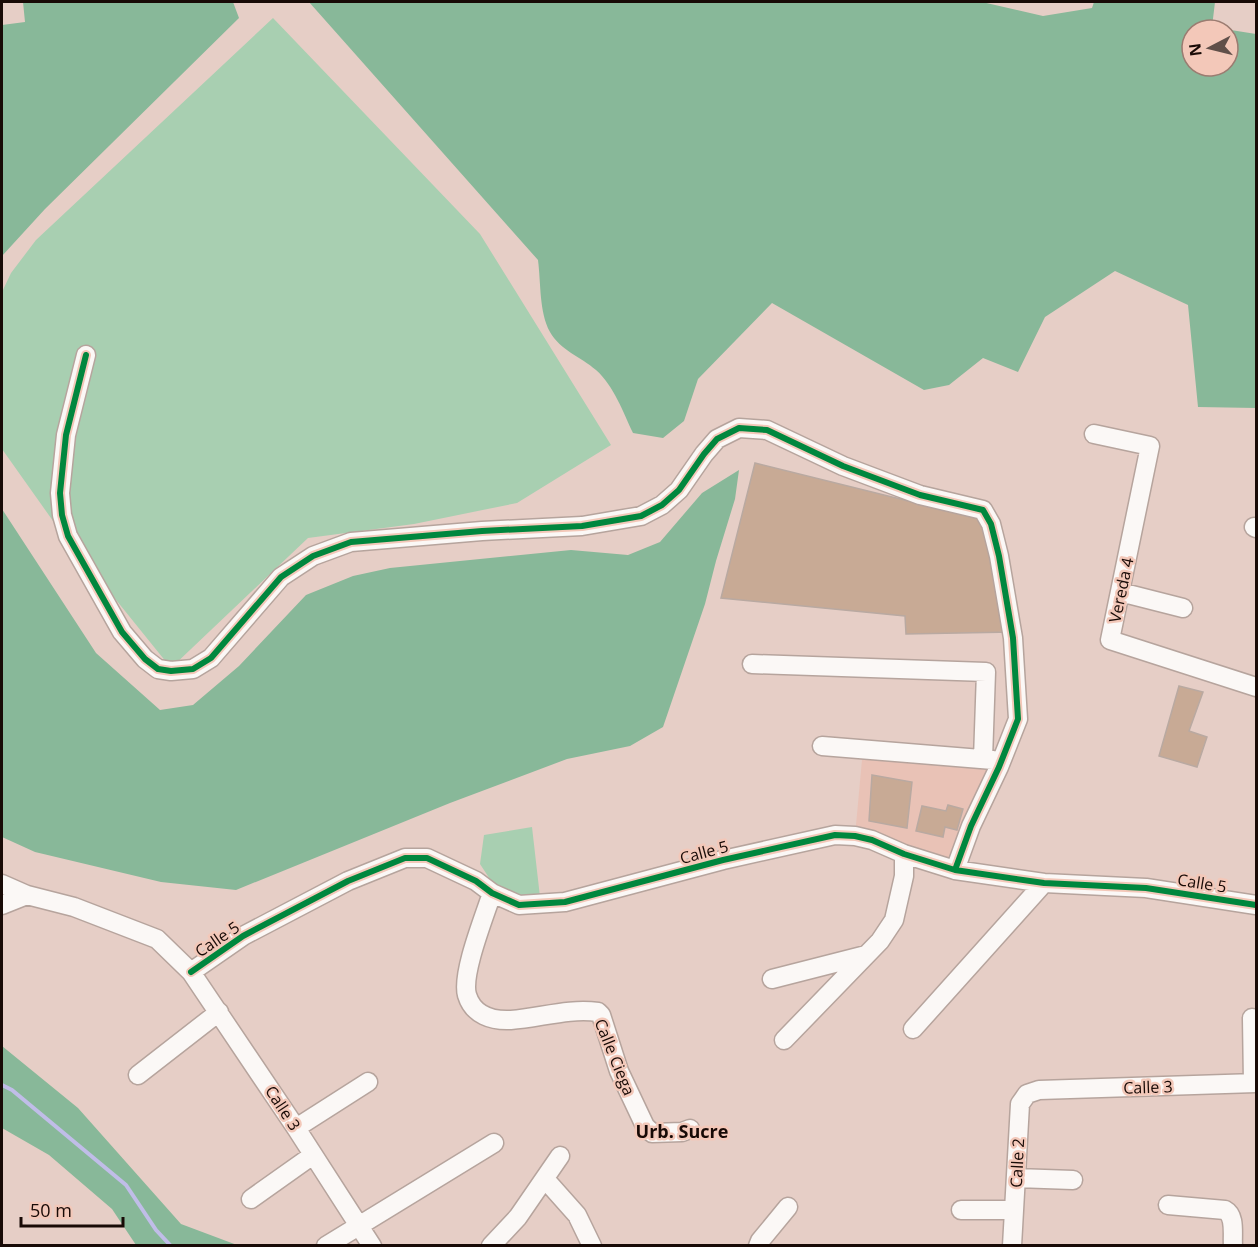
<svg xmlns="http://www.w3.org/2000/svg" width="1258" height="1247" font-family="'Open Sans',sans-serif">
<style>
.built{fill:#e9c2b6}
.green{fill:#a8cfb1}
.forest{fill:#88b899;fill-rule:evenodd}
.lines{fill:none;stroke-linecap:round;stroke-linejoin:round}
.stream{stroke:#c0bde8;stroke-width:4}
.building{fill:#c8aa95;stroke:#b9a9a1;stroke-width:1.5}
.minor-casing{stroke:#b6a49d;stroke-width:21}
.minor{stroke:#fbf8f6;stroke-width:18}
.cycleway-casing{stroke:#f3c8b9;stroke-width:10}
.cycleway{stroke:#00873e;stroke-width:6}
.labels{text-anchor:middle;stroke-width:5;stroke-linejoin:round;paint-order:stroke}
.street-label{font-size:16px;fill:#180a06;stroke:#f3c8b9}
.neighbourhood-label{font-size:18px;font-weight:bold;fill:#180a06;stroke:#f3c8b9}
</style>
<rect width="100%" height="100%" fill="#e6cec6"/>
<path class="built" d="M 863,749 L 999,767 L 955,870 L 855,836 Z"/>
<path class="green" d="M 273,18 L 480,234 L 611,445 L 517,503 L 414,524 L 308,538 L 171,668 L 58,528 L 2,449 L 2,292 L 11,273 L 36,240 Z
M 532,827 L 540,897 C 502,904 499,892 480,864 L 484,835 Z"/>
<path class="forest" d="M 23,2 L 233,2 L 239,18 L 45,209 L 2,256 L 2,25 L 25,22 Z
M 309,2 L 982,2 L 1043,16 L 1092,8 L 1094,2 L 1215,2 L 1212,27 L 1256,34 L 1256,408 L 1198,407 L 1188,305 L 1115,271 L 1045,317 L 1018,372 L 983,358 L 949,385 L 924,390 L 772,303 L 698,379 L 684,421 L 663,438 L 633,433 C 623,412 614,386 596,370 C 581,357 560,350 550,332 C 539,312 541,283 538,260 ZM 1192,30 L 1228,30 L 1228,66 L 1192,66 Z
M 739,470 L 735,499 L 716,561 L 705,604 L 663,727 L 630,746 L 567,759 L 450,803 L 236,890 L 161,882 L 35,852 L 2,837 L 2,509 L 96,653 L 160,710 L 193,705 L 239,666 L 306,595 L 353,576 L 390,568 L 571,550 L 628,555 L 660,542 L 702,493 Z
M 2,1046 L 78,1108 L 181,1224 L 237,1245 L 136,1245 L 112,1209 L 49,1155 L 2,1128 Z"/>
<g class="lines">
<path class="stream" d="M 2,1085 L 12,1090 L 126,1185 L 156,1230 L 171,1246"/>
</g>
<path class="building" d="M 755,463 L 989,521 L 1012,632 L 906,634 L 905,616 L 721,598 Z
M 1179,686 L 1203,692 L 1189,731 L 1207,737 L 1197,767 L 1159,756 Z
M 872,775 L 912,782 L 907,828 L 869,821 Z
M 948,805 L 963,809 L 957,830 L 945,827 L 943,837 L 916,831 L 922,806 L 946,811 Z"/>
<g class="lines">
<defs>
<path id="minor" d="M 86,355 L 66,435 L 60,493 L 62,515 L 68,536 L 122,632 L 145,659 L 158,669 L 171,671 L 193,669 L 211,658 L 281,577 L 313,556 L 351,542 L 482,531 L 582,526 L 641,516 L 662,505 L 679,490 L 704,454 L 717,439 L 739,428 L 767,430 L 843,466 L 920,495 L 983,510 L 991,524 L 999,556 L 1013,638 L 1018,719 L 999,767 L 971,826 L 955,870
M 1094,434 L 1150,446 L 1110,640 L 1256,687
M 1254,527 L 1256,528
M 1120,592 L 1183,608
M 752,664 L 986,672 L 983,759
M 822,746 L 993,760
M 2,884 L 27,895 L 74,907 L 157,939 L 191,972 L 296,1128 L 372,1246
M 492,893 C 485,915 461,974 467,995 C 473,1015 492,1021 511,1020 C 540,1018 568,1008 598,1012 L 601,1015 L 619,1071 L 645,1126 L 652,1133 L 682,1132 L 690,1129
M 2,905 L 27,895
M 191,972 L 243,936 L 348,881 L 405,858 L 427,858 L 476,881 L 492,893 L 519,905 L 565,902 L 723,860 L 835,835 L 855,836 L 872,840 L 904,854 L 955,870 L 1044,883 L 1146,888 L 1256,905
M 772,979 L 866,955
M 1252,1018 L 1253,1083
M 913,1029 L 1044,883
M 784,1040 L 880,941 L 894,920 L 904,876 L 904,854
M 138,1075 L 219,1012
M 296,1128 L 368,1082
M 1016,1178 L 1073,1180
M 545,1179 L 577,1215 L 592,1246
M 251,1199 L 313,1155
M 1168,1205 L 1225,1210 C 1236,1216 1232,1234 1233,1246
M 961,1210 L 1014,1210
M 326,1246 L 494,1143
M 491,1246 L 518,1217 L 560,1156
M 758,1246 L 760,1241 L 788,1207
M 1012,1246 L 1020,1104 L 1027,1094 L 1039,1090 L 1256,1083"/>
</defs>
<use href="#minor" class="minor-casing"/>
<use href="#minor" class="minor"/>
<defs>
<path id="cycleway" d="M 86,355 L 66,435 L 60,493 L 62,515 L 68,536 L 122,632 L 145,659 L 158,669 L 171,671 L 193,669 L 211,658 L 281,577 L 313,556 L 351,542 L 482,531 L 582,526 L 641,516 L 662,505 L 679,490 L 704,454 L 717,439 L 739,428 L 767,430 L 843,466 L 920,495 L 983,510 L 991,524 L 999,556 L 1013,638 L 1018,719 L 999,767 L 971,826 L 955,870
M 191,972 L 243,936 L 348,881 L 405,858 L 427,858 L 476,881 L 492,893 L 519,905 L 565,902 L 723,860 L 835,835 L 855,836 L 872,840 L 904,854 L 955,870 L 1044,883 L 1146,888 L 1256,905"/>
</defs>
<use href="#cycleway" class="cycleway-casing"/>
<use href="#cycleway" class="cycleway"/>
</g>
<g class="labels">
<g class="street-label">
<text transform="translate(1121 590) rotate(-78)" y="6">Vereda 4</text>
<text transform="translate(704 852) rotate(-15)" y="6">Calle 5</text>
<text transform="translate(1202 883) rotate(9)" y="6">Calle 5</text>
<text transform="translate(217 939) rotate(-34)" y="6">Calle 5</text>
<text transform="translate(615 1057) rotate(68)" y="6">Calle Ciega</text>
<text transform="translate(1148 1087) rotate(-2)" y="6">Calle 3</text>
<text transform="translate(283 1108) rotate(57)" y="6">Calle 3</text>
<text transform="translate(1017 1163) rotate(-87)" y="6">Calle 2</text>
</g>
<g class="neighbourhood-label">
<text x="682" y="1138">Urb. Sucre</text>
</g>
</g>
<rect width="1258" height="1247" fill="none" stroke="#180a06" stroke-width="6"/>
<g transform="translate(1210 48) rotate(263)"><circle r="28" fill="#f3c8b9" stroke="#9b7c71" stroke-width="1.5"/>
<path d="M0-4.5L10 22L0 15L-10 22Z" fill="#604f49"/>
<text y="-9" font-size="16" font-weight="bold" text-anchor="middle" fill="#180a06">N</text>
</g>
<path d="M21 1217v9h102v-9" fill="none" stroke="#180a06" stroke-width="3"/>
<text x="30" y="1217" font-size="18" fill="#180a06" stroke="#f3c8b9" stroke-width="4.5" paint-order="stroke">50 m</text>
</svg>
